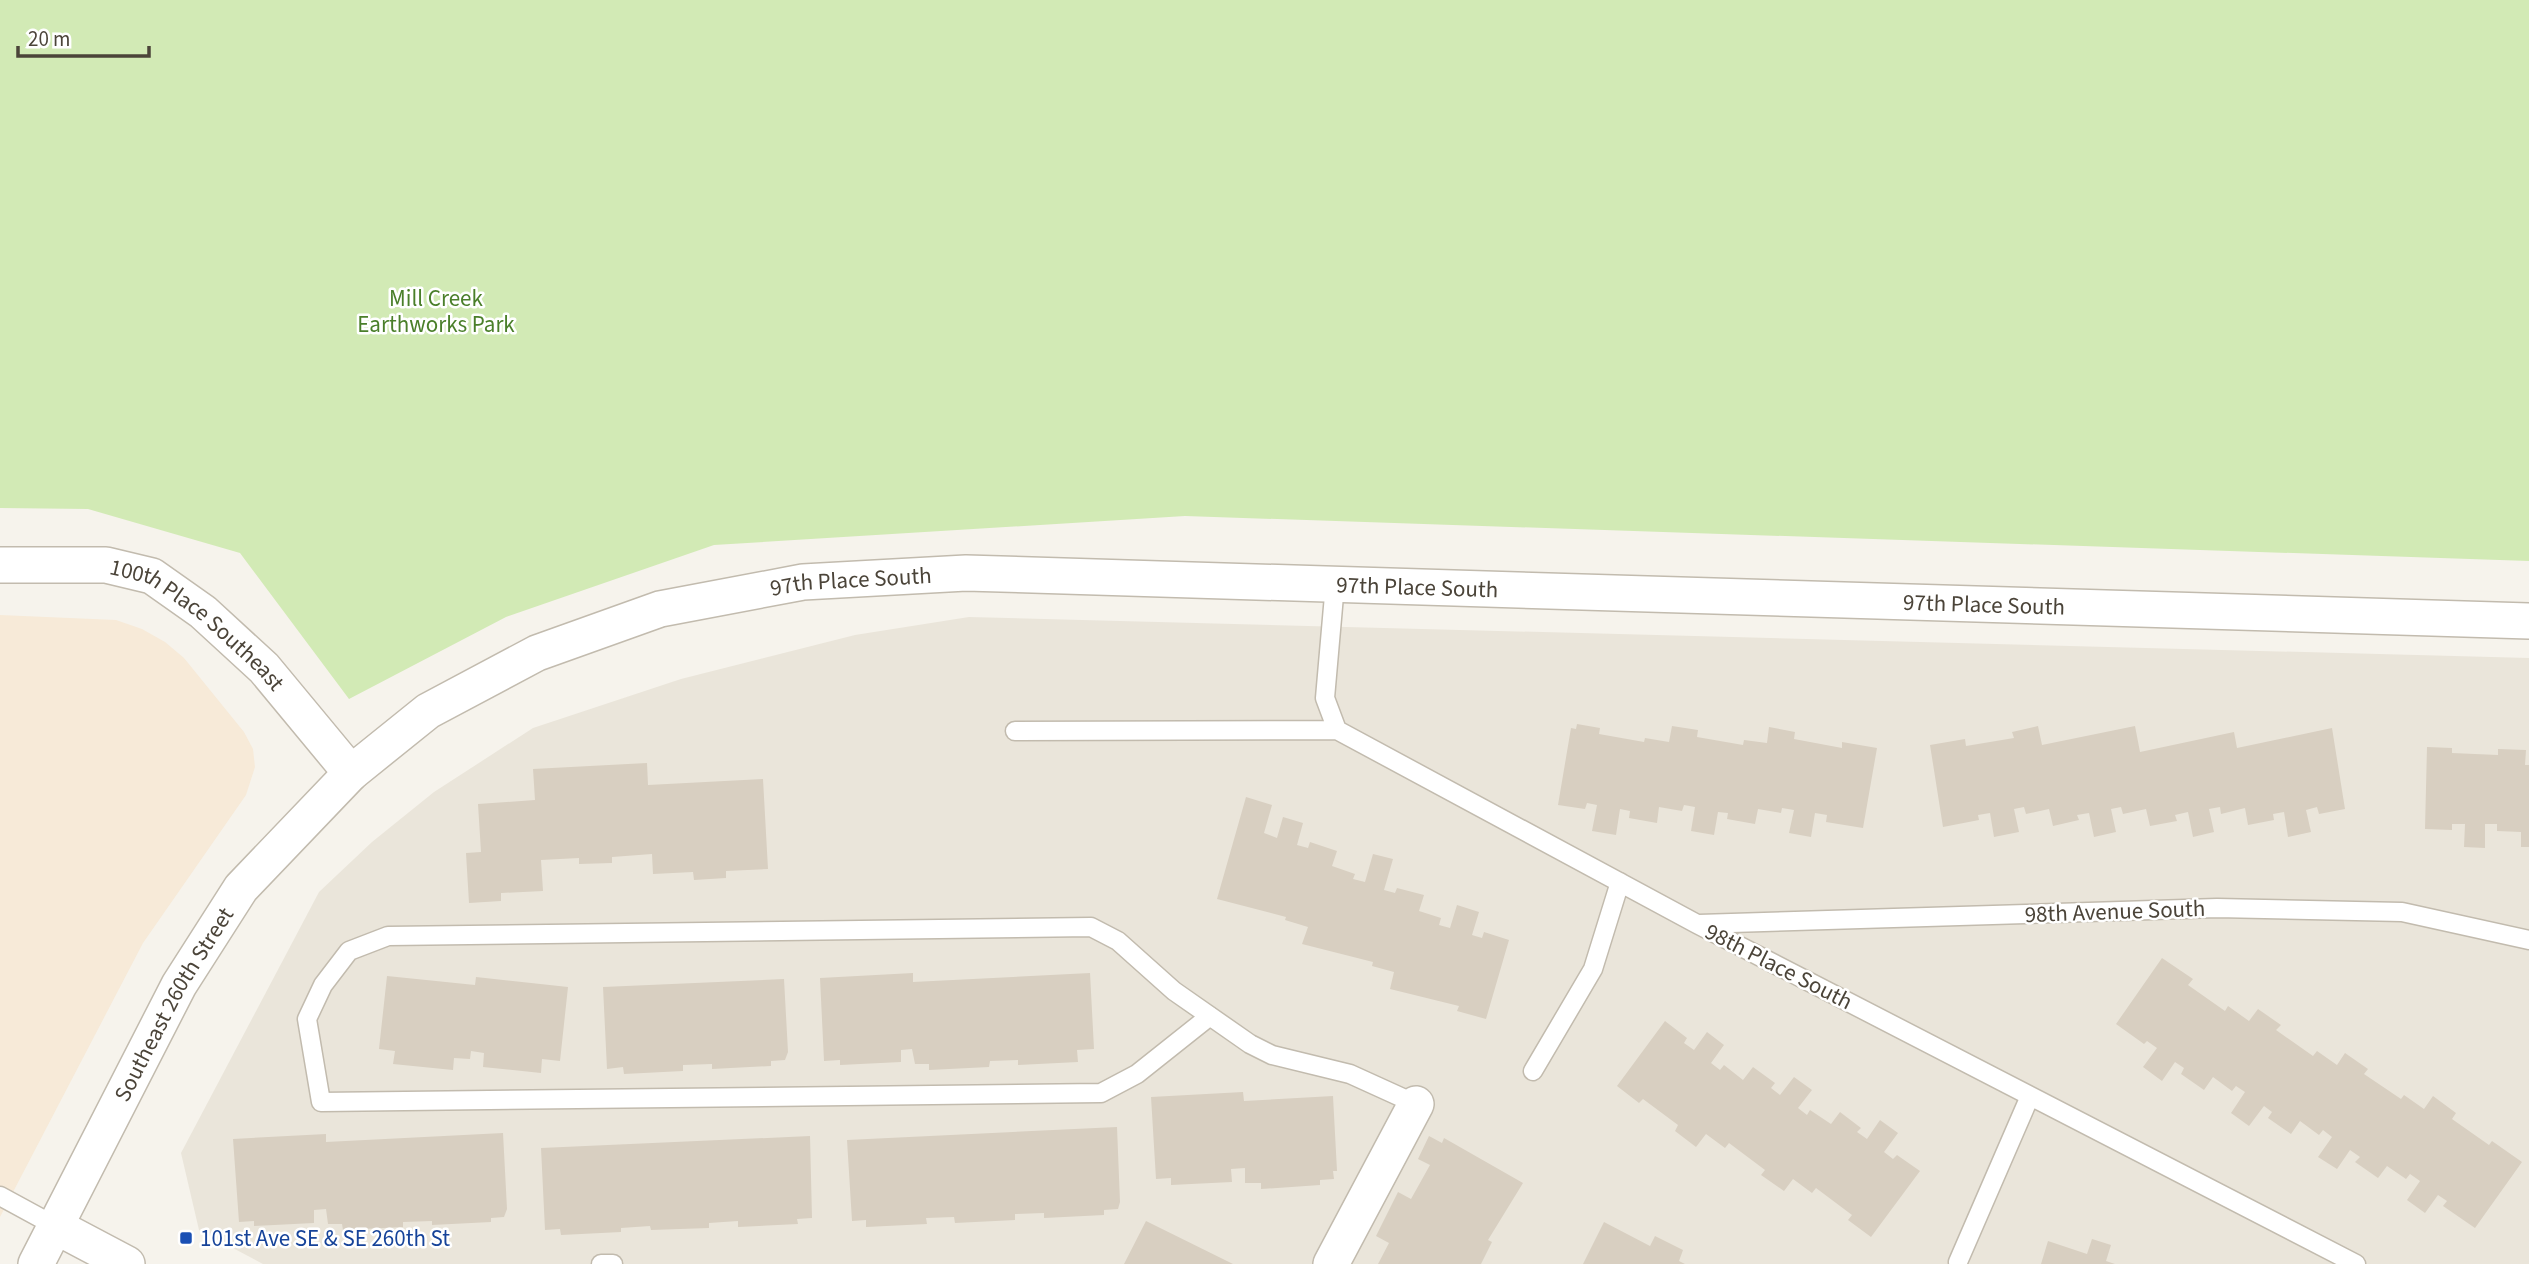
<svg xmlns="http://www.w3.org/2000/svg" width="2529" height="1264" font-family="'Source Sans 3',sans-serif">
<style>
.residential{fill:#eae5da}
.commercial{fill:#f7ead8}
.green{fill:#d2eab5}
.building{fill:#d8cfc1}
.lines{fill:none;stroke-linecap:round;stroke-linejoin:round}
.service-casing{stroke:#c2bbae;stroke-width:21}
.minor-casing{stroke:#c2bbae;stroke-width:38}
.service{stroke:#fff;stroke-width:18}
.minor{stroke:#fff;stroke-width:35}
.transit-dot{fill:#1a4fb4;stroke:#fff;stroke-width:2.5}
.labels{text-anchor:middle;stroke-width:5;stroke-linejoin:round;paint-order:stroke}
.park-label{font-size:23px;fill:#4a7f2a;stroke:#fff}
.street-label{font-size:23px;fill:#4b4439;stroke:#fff}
.transit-label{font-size:23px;fill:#164399;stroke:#fff;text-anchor:start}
</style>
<rect width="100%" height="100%" fill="#f6f3ec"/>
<path class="residential" d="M 969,617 L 2529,658 L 2529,1264 L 263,1264 L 199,1230 L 181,1153 L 319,892 L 372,842 L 434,792 L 533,728 L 681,679 L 855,635 Z"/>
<path class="commercial" d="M 0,615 L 116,620 L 142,629 L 165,642 L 184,658 L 244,732 L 253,749 L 255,767 L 246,795 L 143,943 L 0,1217 Z"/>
<path class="green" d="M 0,0 L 2529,0 L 2529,561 L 1185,516 L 714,545 L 506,617 L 349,699 L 240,553 L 88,509 L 0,508 Z"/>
<path class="building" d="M 1577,724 L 1600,728 L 1599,734 L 1644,742 L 1645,738 L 1669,742 L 1672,726 L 1698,730 L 1697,737 L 1743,745 L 1744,740 L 1767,743 L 1769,727 L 1795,732 L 1794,739 L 1842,748 L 1842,742 L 1877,748 L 1863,828 L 1826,822 L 1827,815 L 1815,813 L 1811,837 L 1789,833 L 1794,810 L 1782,808 L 1781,813 L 1758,809 L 1755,824 L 1727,819 L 1728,813 L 1718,812 L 1714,835 L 1691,831 L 1695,807 L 1684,805 L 1682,811 L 1659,807 L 1657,823 L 1629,818 L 1630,811 L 1620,809 L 1616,835 L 1592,831 L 1597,805 L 1587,803 L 1585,809 L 1558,805 L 1571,728 L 1576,729 Z
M 2038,726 L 2042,745 L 2135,726 L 2140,752 L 2234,732 L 2237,748 L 2332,728 L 2345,809 L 2319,814 L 2317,807 L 2306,810 L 2311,832 L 2288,837 L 2284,812 L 2273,814 L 2274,820 L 2248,825 L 2245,808 L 2221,814 L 2220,807 L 2209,809 L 2214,832 L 2193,837 L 2188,812 L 2175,815 L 2177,821 L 2150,826 L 2146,809 L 2123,814 L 2121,807 L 2111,809 L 2116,832 L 2094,837 L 2089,813 L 2077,815 L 2079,820 L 2053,826 L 2049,809 L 2026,814 L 2024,807 L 2014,809 L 2019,832 L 1994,837 L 1990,813 L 1978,815 L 1979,820 L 1943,827 L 1930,745 L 1965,739 L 1966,746 L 2014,738 L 2012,732 Z
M 2427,747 L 2452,748 L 2452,753 L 2498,755 L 2498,749 L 2526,750 L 2525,765 L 2529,765 L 2529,847 L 2521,847 L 2521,832 L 2497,831 L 2497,824 L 2485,824 L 2485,848 L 2464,847 L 2465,824 L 2452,824 L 2452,830 L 2425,829 Z
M 647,763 L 648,785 L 763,779 L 768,869 L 726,871 L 726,878 L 694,880 L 693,872 L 653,874 L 652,854 L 612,857 L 612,863 L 579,864 L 579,858 L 541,860 L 543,891 L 501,893 L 501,901 L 469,903 L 466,853 L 481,852 L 478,804 L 535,800 L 533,769 Z
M 1246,797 L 1272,805 L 1264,833 L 1277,838 L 1283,817 L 1303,823 L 1297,845 L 1308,848 L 1310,842 L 1337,851 L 1332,866 L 1355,874 L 1353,879 L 1365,882 L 1373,854 L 1393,859 L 1384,890 L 1395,893 L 1397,888 L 1424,895 L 1419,911 L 1441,918 L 1439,925 L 1450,928 L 1457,905 L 1479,912 L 1472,935 L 1482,938 L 1484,932 L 1509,940 L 1486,1019 L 1457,1011 L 1459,1006 L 1390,989 L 1394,972 L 1372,966 L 1373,962 L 1302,944 L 1308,927 L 1285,920 L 1286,917 L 1217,899 Z
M 2162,958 L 2193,979 L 2188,985 L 2225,1011 L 2228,1006 L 2249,1021 L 2258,1009 L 2281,1025 L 2276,1030 L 2313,1056 L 2317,1051 L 2337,1065 L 2345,1053 L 2368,1069 L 2364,1074 L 2401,1099 L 2404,1095 L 2424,1109 L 2433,1096 L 2456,1113 L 2452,1119 L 2489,1145 L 2492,1141 L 2522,1162 L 2475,1228 L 2443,1206 L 2447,1201 L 2438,1195 L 2425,1213 L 2407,1200 L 2420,1181 L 2410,1174 L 2406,1179 L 2387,1166 L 2378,1178 L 2355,1162 L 2360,1157 L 2350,1150 L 2337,1169 L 2318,1157 L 2332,1137 L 2323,1130 L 2319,1135 L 2300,1121 L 2291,1134 L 2268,1118 L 2272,1112 L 2264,1106 L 2249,1126 L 2231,1113 L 2245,1092 L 2236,1086 L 2232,1091 L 2213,1077 L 2204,1090 L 2181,1074 L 2184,1068 L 2175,1062 L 2162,1081 L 2143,1067 L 2157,1048 L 2147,1041 L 2144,1044 L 2116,1024 Z
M 913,973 L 913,982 L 1090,973 L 1094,1049 L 1077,1050 L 1078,1062 L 1018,1065 L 1018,1060 L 990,1061 L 989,1067 L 929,1070 L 929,1064 L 915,1064 L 912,1049 L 901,1050 L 901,1062 L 840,1065 L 840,1060 L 824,1061 L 820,978 Z
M 387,976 L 475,985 L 476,977 L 568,987 L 560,1061 L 542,1059 L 541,1073 L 483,1067 L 484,1053 L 471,1051 L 470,1059 L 454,1058 L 453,1070 L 393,1064 L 395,1051 L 379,1049 Z
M 784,979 L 788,1052 L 785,1060 L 771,1061 L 771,1066 L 712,1069 L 712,1064 L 683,1065 L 683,1071 L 624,1074 L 623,1067 L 607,1069 L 603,987 Z
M 1665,1021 L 1687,1038 L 1684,1043 L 1694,1050 L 1707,1032 L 1724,1045 L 1711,1063 L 1720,1070 L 1724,1065 L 1743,1080 L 1753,1067 L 1775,1083 L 1771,1088 L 1780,1095 L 1794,1077 L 1812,1090 L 1798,1108 L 1807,1115 L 1810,1110 L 1831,1124 L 1840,1112 L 1861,1128 L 1857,1132 L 1867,1139 L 1880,1120 L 1898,1133 L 1884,1152 L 1893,1159 L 1897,1155 L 1920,1171 L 1871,1237 L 1848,1220 L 1852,1215 L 1816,1188 L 1812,1193 L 1793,1179 L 1784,1191 L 1761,1175 L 1765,1170 L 1729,1143 L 1725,1148 L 1706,1134 L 1696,1147 L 1675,1131 L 1678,1125 L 1643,1099 L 1639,1103 L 1617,1086 Z
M 1243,1092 L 1244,1101 L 1333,1096 L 1337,1171 L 1333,1171 L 1334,1179 L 1320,1180 L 1320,1185 L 1261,1189 L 1261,1183 L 1245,1183 L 1245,1168 L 1231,1169 L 1232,1182 L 1171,1185 L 1171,1178 L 1156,1179 L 1151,1097 Z
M 1117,1127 L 1120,1202 L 1118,1209 L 1104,1210 L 1104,1215 L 1044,1218 L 1044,1213 L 1015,1214 L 1015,1220 L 955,1223 L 954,1217 L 926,1218 L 927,1224 L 866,1227 L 866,1220 L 852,1221 L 847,1140 Z
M 503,1133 L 507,1209 L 504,1217 L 491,1218 L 491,1222 L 432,1225 L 432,1221 L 403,1222 L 403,1227 L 343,1230 L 342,1224 L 328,1224 L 326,1209 L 314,1210 L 314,1223 L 254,1226 L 254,1221 L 239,1222 L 233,1139 L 326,1134 L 326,1142 Z
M 810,1136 L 812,1218 L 797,1219 L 798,1224 L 738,1227 L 738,1221 L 709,1223 L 709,1228 L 651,1230 L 650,1226 L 621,1228 L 621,1232 L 561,1235 L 560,1229 L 545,1230 L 541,1148 Z
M 1429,1136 L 1442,1143 L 1444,1138 L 1523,1183 L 1488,1240 L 1492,1242 L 1481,1264 L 1378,1264 L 1389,1243 L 1376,1236 L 1398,1192 L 1411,1199 L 1430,1165 L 1418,1159 Z
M 1146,1221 L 1233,1264 L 1124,1264 Z
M 1604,1222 L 1650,1246 L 1655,1236 L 1683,1250 L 1679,1261 L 1685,1264 L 1583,1264 Z
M 2092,1239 L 2111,1245 L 2106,1261 L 2115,1264 L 2041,1264 L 2048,1241 L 2087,1254 Z"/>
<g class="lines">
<defs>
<path id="service" d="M 1335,584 L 1325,698 L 1337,730 L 1697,924 L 2356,1264
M 1015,731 L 1337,730
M 1699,924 L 2217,908 L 2402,912 L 2529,940
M 1210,1016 L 1137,1074 L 1101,1093 L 321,1102 L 307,1019 L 323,985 L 349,951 L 388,936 L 1091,927 L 1118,941 L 1174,991 L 1250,1044 L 1272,1055 L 1350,1074 L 1416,1104
M 1533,1071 L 1593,969 L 1620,882
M 0,1196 L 57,1227
M 1958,1262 L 2030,1096
M 601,1264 L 613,1264"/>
<g id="minor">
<path id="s1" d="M 0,565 L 106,565 L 152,576 L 203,612 L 264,668 L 351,773"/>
<path d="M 57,1227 L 127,1264"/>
<path id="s2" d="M 36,1264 L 179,985 L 241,888 L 351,773 L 428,711 L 537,653 L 660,609 L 803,582 L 966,573 L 2529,621"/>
<path d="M 1331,1264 L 1416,1104"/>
</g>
</defs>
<use href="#service" class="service-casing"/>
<use href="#minor" class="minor-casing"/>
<use href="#service" class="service"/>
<use href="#minor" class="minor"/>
</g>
<rect class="transit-dot" x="179" y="1231" width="14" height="14" rx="3.5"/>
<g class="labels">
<g class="park-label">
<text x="436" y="306">Mill Creek<tspan x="436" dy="26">Earthworks Park</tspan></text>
</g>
<g class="street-label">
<text dy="8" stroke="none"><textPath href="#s2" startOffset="1134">97th Place South</textPath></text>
<text dy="8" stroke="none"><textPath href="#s2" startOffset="1701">97th Place South</textPath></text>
<text dy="8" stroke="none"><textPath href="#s2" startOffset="2268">97th Place South</textPath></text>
<text dy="8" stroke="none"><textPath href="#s1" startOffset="217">100th Place Southeast</textPath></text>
<text transform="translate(2115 911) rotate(-2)" y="8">98th Avenue South</text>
<text transform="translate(1779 966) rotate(27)" y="8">98th Place South</text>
<text dy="8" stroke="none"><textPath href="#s2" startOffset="294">Southeast 260th Street</textPath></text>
</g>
<g class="transit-label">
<text x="200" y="1246">101st Ave SE &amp; SE 260th St</text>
</g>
</g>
<path d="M18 46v10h131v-10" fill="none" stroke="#4b4439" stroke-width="3.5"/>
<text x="28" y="46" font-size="21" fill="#4b4439" stroke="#ffffff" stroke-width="5" paint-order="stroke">20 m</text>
</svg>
